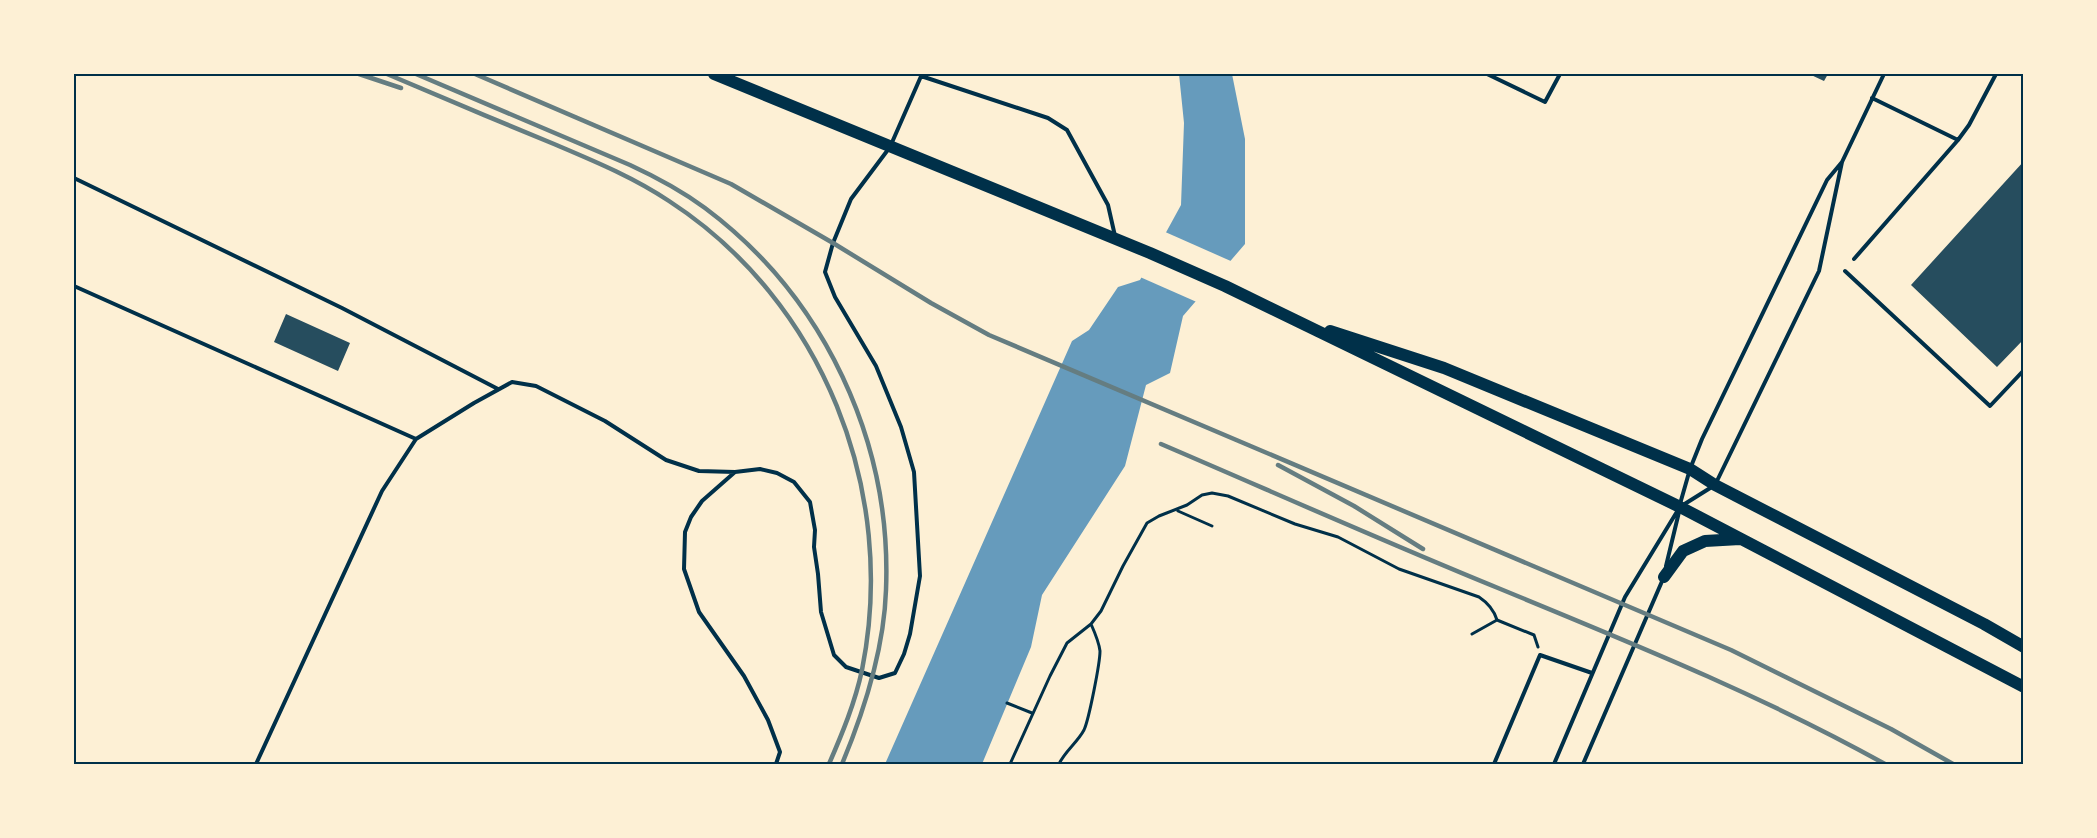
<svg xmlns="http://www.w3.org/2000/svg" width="2097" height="838" font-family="Quicksand,sans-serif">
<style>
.water{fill:#669bbc}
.pier{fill:#fdf0d5}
.building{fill:#264d5e}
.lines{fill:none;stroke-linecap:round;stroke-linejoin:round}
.path{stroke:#003049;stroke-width:3}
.service{stroke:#003049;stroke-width:4}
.primary{stroke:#003049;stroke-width:12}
.rail{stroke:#657d81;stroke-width:4.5}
.neatline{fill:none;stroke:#003049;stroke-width:2}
</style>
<rect width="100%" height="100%" fill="#fdf0d5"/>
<path class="water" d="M 1179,74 L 1232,74 L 1245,139 L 1245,244 L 1183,316 L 1170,373 L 1146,385 L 1125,466 L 1042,595 L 1031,647 L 982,764 L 885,764 L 1072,341 L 1089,330 L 1118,287 L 1140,280 L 1181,205 L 1184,123 Z"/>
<path class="pier" d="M 1163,231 L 1233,262 L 1199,303 L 1140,277 Z"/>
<path class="building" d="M 1809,74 L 1828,74 L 1824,81 Z
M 2024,161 L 2024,339 L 1997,367 L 1911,285 Z
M 286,314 L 350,343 L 338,371 L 274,342 Z"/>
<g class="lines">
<path class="path" d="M 2022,74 L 2024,74
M 1178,511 L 1212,526
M 1497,620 L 1534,635 L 1538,647
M 1007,703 L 1032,713
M 1010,764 L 1050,676 L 1067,643 L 1091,624 L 1101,611 L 1123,566 L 1147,523 L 1159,516 L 1187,505 L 1202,495 L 1212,493 L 1228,496 L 1295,524 L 1338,537 L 1399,569 L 1479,597 C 1488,603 1494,610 1497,620 L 1472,634
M 1059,764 C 1065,751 1077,743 1084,730 C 1089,719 1100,663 1100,651 C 1099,642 1095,633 1091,624"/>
<path class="service" d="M 1487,74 L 1545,102 L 1560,74
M 921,76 L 1048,118 L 1067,130 L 1108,205 L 1115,236
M 1872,98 L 1958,140 L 1969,125 L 1996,74
M 74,178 L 342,308 L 498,389
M 1854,259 L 1958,140
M 1845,271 L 1990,406 L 2024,370
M 74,286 L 416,439
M 1680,504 L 1690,469 L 1702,439 L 1827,180 L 1842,162
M 1683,505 L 1715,485 L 1819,271 L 1842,162 L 1884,74
M 1666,566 L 1679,512
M 256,764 L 382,491 L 416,439 L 474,403 L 512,382 L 536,386 L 605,421 L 666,460 L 699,471 L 735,472
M 776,764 L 780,752 L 768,720 L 744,676 L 699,612 L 684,569 L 685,532 L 691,517 L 702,501 L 735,472 L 760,469 L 777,473 L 794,482 L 810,502 L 815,530 L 814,547 L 818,574 L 821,612 L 834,655 L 846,667 L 879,678 L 895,673 L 904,654 L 910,634 L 920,576 L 914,472 L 901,427 L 876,366 L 835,297 L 825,272 L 833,243 L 851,199 L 890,147 L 922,74
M 1494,764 L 1540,655 L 1592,673
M 1554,764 L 1625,597 L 1678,510
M 1583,764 L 1663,579"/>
<path class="primary" d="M 714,74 L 1150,253 L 1225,286 L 1680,507 L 2024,687
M 1330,331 L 1444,368 L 1690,469 L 1715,485 L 1984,624 L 2024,647
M 1664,577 L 1683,551 L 1705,541 L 1740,539"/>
<path class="rail" d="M 359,74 L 401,88
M 387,74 C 443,98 498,121 554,144 C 594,161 633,177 669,201 C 823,301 898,491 862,670 C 855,703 842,734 829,764
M 416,74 L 630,165 C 656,177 682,191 705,208 C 824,297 892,441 886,590 C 884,650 865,709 842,764
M 475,74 L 731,184 L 833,243 L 931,303 L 989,335 L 1731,650 L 1891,729 L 1953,764
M 1161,444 C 1273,492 1385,542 1498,588 C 1629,642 1761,695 1885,764
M 1278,465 L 1354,506 L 1423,549"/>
</g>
<rect width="2097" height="838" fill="none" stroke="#fdf0d5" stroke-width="150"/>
<rect x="75" y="75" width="1947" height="688" class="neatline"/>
</svg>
